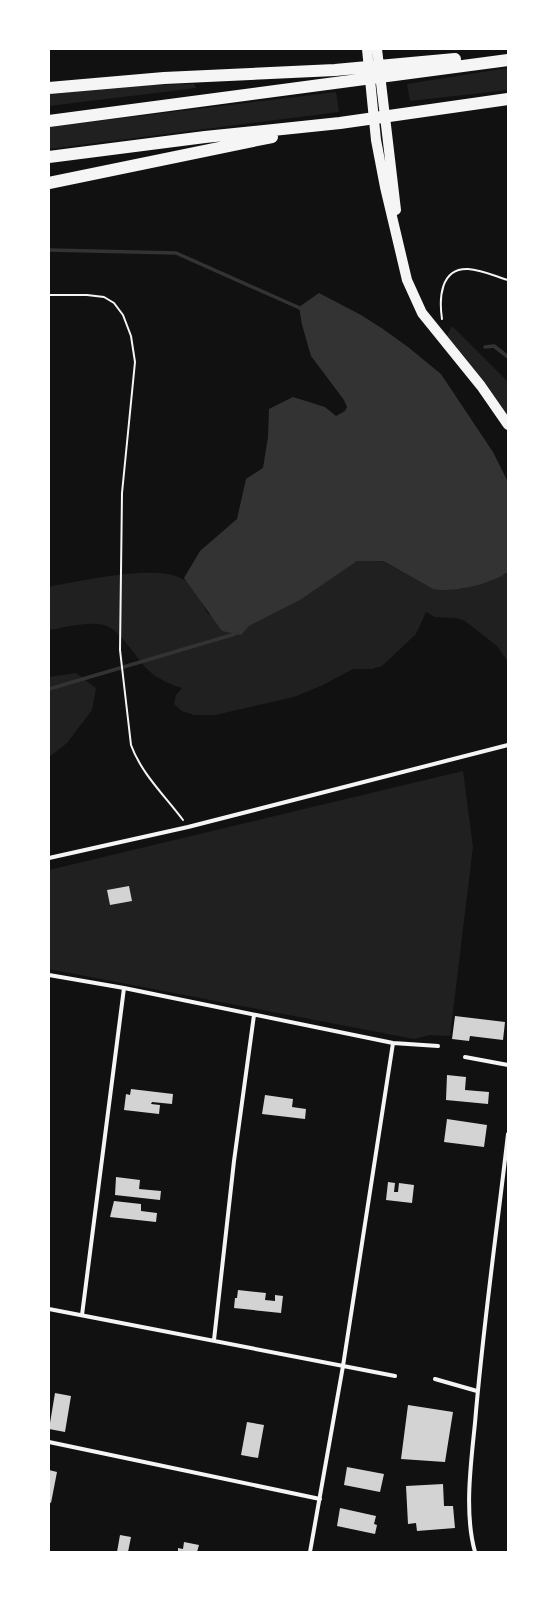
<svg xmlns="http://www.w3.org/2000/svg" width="557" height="1601" font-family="'Work Sans',sans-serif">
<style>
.green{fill:#202020}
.water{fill:#333}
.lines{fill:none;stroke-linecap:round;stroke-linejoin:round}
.stream{stroke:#333;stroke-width:3.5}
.building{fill:#d3d3d3}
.path{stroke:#f5f5f5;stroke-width:2}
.minor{stroke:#f5f5f5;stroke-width:4}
.primary{stroke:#f5f5f5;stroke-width:10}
.motorway{stroke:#f5f5f5;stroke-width:12}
</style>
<rect width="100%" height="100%" fill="#111"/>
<path class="green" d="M 508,68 L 508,90 L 410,101 L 407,84 Z
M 194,84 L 196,88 L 49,106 L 49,93 L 145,85 Z
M 336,92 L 339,112 L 49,149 L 49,127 Z
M 452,326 L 508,382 L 508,425 L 444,342 Z
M 366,559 L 382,561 L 433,589 L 441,590 L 504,575 L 508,572 L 508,662 L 497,646 L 465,621 L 456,618 L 435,617 L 426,612 L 416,634 L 382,666 L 372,669 L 353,669 L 321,686 L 294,697 L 215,715 L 194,715 L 182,711 L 174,704 L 176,695 L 182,688 C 169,684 157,679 147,669 C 136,658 120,629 104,625 C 88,621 66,627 49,630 L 49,587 L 52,586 C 83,581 161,562 186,581 C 196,589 202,604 208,614 L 249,626 L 300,600 L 351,563 Z
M 76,673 L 96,688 L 92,710 L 67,743 L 49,757 L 49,677 Z
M 463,771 L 473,847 L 450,1036 L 430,1035 L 414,1039 L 49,969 L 49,870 Z"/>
<path class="water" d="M 319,293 L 361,315 L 383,329 L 408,347 L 441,374 L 493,452 L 508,482 L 508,572 C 491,584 453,593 433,589 L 383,561 L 357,561 L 300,600 L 249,626 L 241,635 L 222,631 L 184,578 L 200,551 L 237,519 L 246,479 L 263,468 L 268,437 L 269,409 L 293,397 L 325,407 L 336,416 L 345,411 L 347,407 L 344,400 L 311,356 L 302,325 L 299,307 Z"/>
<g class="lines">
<path class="stream" d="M 49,250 L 176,253 L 302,309
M 485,347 L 494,346 L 508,357
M 49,689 L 235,634 L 237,632"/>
</g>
<path class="building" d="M 129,886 L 132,901 L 110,905 L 107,890 Z
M 455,1016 L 505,1022 L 503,1040 L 470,1036 L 469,1041 L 452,1039 Z
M 447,1075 L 466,1077 L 465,1090 L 489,1092 L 488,1104 L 446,1100 Z
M 131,1089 L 173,1094 L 172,1104 L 152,1102 L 151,1104 L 160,1105 L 159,1114 L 124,1110 L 126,1094 L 130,1095 Z
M 265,1095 L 293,1099 L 292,1107 L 306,1109 L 305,1119 L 262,1114 Z
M 447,1119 L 487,1125 L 484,1147 L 444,1142 Z
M 116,1177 L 140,1180 L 139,1189 L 161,1191 L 160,1200 L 115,1195 Z
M 388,1182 L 395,1183 L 394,1192 L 398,1192 L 399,1183 L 414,1185 L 412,1203 L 386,1200 Z
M 114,1201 L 141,1204 L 141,1211 L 157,1213 L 156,1222 L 110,1217 Z
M 238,1290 L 266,1293 L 265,1300 L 275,1301 L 275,1295 L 283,1296 L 281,1313 L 234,1308 L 235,1298 L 237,1298 Z
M 55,1393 L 71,1396 L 65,1432 L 49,1429 Z
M 408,1405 L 453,1412 L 445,1462 L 401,1459 Z
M 247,1422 L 264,1425 L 258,1458 L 241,1455 Z
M 347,1467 L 384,1474 L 380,1492 L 344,1485 Z
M 49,1470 L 57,1472 L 51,1503 L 49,1502 Z
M 443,1484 L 444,1506 L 453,1506 L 455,1528 L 417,1531 L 416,1523 L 408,1524 L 406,1486 Z
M 340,1508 L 376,1516 L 374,1524 L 377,1525 L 375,1534 L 337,1526 Z
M 120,1535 L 131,1537 L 128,1552 L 117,1552 Z
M 184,1542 L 199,1545 L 197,1552 L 178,1552 L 178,1548 L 183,1549 Z"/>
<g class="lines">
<path class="path" d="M 49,295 L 87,295 L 104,297 L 114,303 L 123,315 L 131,336 L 135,362 L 122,493 L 120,650 L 131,745 C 141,773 165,796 183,820
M 442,319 C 439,299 440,268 468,269 C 482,270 495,276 508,280"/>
<path class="minor" d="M 49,858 L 188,827 L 508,745
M 49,975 L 124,988 L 393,1043 L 438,1046
M 465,1057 L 508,1065
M 49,1309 L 395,1376
M 82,1315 L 124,988
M 214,1340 L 234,1161 L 254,1015
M 435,1379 L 477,1391
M 49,1442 L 320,1499
M 310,1552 L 343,1366 L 393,1043
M 475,1552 C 464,1513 471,1463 475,1423 C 483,1326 497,1230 508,1134"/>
<path class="primary" d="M 367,49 L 376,140 L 385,187 L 407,280 L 422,313 L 481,386 L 508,425
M 377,49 L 396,210"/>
<path class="motorway" d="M 49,88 L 164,78 L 335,70 L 455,59
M 49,121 L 508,60
M 49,157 L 205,137 L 340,123 L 508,99
M 49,183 L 272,137"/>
</g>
<rect width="557" height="1601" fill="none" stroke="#ffffff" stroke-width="100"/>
</svg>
